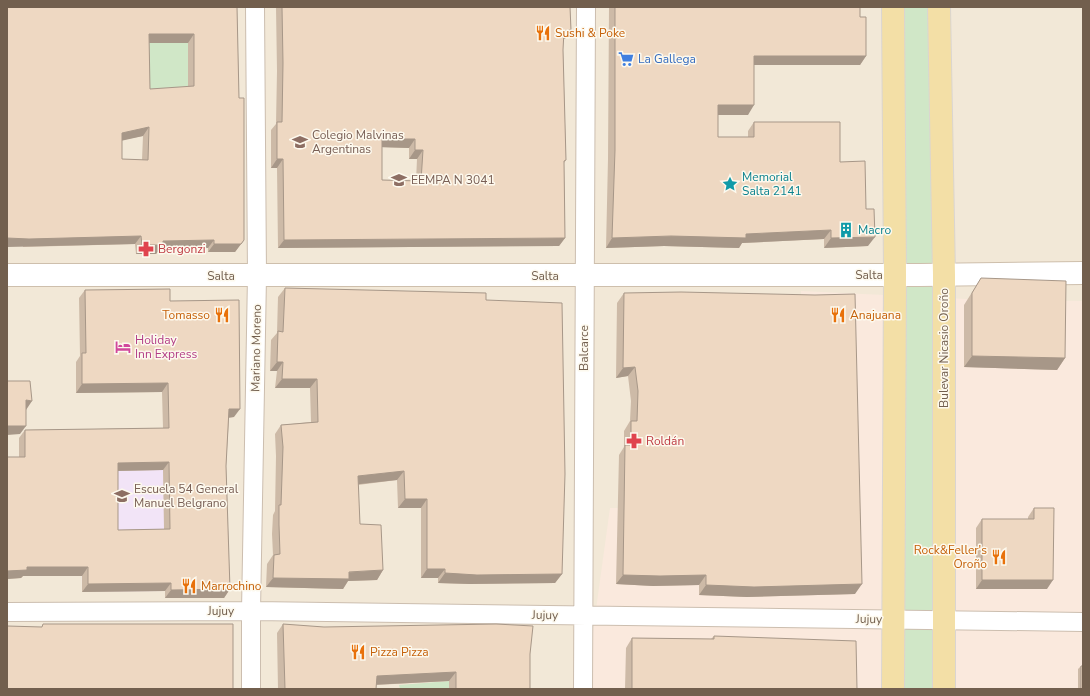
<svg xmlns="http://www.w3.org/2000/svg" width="1090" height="696" font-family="'Nunito Sans',sans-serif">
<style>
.residential{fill:#f2e8d7}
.commercial{fill:#fae9dd}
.education{fill:#f2e4f7}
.green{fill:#d0e7c7}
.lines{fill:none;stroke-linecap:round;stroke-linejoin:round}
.minor-casing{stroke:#ccbeaf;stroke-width:20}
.secondary-casing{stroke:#cebfac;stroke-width:24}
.primary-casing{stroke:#dad5d1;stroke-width:24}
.minor{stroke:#fff;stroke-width:18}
.secondary{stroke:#fff;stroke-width:22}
.primary{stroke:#f3dfa6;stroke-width:22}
.wall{fill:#cdbaa7;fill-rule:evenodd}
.shaded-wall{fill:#a79788}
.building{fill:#eed8c2;stroke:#a79788;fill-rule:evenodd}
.labels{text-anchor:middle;stroke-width:3;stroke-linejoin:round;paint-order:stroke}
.food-label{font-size:12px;fill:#c56008;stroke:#fdf9ee;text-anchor:start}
.shop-label{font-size:12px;fill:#366cbe;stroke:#fdf9ee;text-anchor:start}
.education-label{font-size:12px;fill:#785e54;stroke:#fdf9ee;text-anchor:start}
.culture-label{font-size:12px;fill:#0d838f;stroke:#fdf9ee;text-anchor:start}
.health-label{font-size:12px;fill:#be3a42;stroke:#fdf9ee;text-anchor:start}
.street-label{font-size:12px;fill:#725f4e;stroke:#fdf9ee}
.hotel-label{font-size:12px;fill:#b23c85;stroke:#fdf9ee;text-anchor:start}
</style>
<rect width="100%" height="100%" fill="#fbf5e8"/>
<path class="residential" d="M 7,7 L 1083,7 L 1083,689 L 7,689 Z"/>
<path class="commercial" d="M 801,291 L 987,300 L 1083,301 L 1083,689 L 585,689 L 610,508 L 697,508 L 804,505 Z"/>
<path class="education" d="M 163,436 L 165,591 L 82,592 L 80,437 Z"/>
<path class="green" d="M 893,7 L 939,7 L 944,689 L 893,689 Z
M 143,43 L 188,43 L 188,95 L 144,98 Z
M 449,681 L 449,689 L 400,689 L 399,685 Z"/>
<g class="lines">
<defs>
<path id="minor" d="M 7,612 L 251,611 L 1083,622
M 251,689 L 251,611 L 257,276 L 255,7
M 583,689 L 586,7"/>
<path id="secondary" d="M 7,275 L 920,275 L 1083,273"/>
<path id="primary" d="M 939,7 L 944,275 L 944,689
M 893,689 L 895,275 L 893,7"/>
</defs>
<use href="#minor" class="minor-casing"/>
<use href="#secondary" class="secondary-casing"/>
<use href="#primary" class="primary-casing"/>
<use href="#minor" class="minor"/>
<use href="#secondary" class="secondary"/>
<use href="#primary" class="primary"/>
</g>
<path class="wall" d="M 7,7 L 237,7 L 239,98 L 244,240 L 235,252 L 208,252 L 208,248 L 160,249 L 156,254 L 136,254 L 135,244 L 23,247 ZM 149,43 L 188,43 L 188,87 L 150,89 ZM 143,136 L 142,160 L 122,159 L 122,140 Z
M 276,7 L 570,7 L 571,30 L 565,39 L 563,39 L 563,50 L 566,160 L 564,163 L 565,238 L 559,246 L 278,248 L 277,168 L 271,168 L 271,130 L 276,124 L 277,71 ZM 382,147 L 409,148 L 409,159 L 417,159 L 416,181 L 382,180 Z
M 609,7 L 860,7 L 860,17 L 866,56 L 860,65 L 754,65 L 748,115 L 718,115 L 718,137 L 748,137 L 748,131 L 754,122 L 840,162 L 866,209 L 868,246 L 824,248 L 824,239 L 742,243 L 739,248 L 664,246 L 606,248 L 608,159 Z
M 981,278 L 1065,358 L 1057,370 L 964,367 L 964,305 Z
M 285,288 L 486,300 L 562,574 L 555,583 L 470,584 L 438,583 L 438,578 L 421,578 L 421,508 L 398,508 L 397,480 L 358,485 L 360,524 L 383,570 L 377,580 L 348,581 L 343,589 L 266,587 L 267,564 L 273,555 L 272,534 L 273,515 L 275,511 L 276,456 L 275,434 L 281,425 L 311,422 L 310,388 L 275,388 L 277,371 L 270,371 L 271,340 L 277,333 L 278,297 Z
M 85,290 L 170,301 L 234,417 L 229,418 L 226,466 L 230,589 L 224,598 L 165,598 L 165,591 L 82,592 L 82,576 L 23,576 L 21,578 L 7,579 L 7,457 L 19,457 L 19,438 L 25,430 L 163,428 L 162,392 L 76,393 L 76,362 L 80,356 L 79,298 ZM 163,470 L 164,529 L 118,530 L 118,471 Z
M 624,293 L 855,594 L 747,597 L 699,595 L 699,585 L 653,586 L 616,584 L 619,455 L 624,447 L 624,431 L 630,421 L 631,401 L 628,376 L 616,378 L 617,303 Z
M 1034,508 L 1047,589 L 976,589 L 976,528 L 982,519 L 1028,519 L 1028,517 Z
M 283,624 L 530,654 L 530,689 L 449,689 L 449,681 L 376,685 L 376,689 L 278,689 L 277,633 Z
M 714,636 L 857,689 L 625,689 L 626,648 L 632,638 L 711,639 Z
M 1081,666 L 1083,689 L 1078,689 L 1078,669 Z"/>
<path class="shaded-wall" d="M 571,30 L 565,39 L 558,39 L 564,31 Z
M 149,34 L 194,34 L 188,43 L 143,43 Z
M 754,56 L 866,56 L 860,65 L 748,65 Z
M 718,105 L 754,105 L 748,115 L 711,115 Z
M 149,127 L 143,136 L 116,142 L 122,133 Z
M 382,139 L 415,139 L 409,148 L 376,147 Z
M 415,150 L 423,150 L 417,159 L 409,159 Z
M 277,159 L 283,159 L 277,168 L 271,168 Z
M 831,230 L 824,239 L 742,243 L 739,248 L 664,246 L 606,248 L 612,238 L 746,234 Z
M 141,236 L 135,244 L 7,247 L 7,238 Z
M 875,237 L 868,246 L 824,248 L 831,238 Z
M 565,238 L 559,246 L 278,248 L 284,240 Z
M 214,240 L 208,248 L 160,249 L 156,254 L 136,254 L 142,245 L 163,241 Z
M 244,240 L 235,252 L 208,252 L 214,244 Z
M 972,356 L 1065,358 L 1057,370 L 964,367 Z
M 277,362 L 283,362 L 277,371 L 270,371 Z
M 635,367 L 628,376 L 616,378 L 623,368 Z
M 282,379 L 317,379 L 310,388 L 275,388 Z
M 168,383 L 162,392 L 76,393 L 82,384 Z
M 26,400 L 32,401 L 26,410 Z
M 229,409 L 240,409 L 234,417 L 223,418 Z
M 7,426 L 26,426 L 20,434 L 7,435 Z
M 169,462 L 163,470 L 112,471 L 118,463 Z
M 404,471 L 397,480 L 351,485 L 358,476 Z
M 405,499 L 427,499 L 421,508 L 398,508 Z
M 27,567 L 88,567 L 82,576 L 23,576 L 21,578 L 7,579 L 7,571 Z
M 427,569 L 445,569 L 438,578 L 421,578 Z
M 383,570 L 377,580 L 348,581 L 343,589 L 266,587 L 273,578 Z
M 445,573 L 562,574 L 555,583 L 470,584 L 438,583 Z
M 623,575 L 706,575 L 699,585 L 653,586 L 616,584 Z
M 982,580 L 1053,580 L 1047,589 L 976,589 Z
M 171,583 L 165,591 L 82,592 L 88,584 Z
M 862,584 L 855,594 L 747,597 L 699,595 L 706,585 Z
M 230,589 L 224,598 L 165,598 L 171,590 Z
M 456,672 L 449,681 L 370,685 L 377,676 Z"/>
<path class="building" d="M 7,7 L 237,7 L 239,98 L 244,98 L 244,240 L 241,244 L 214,244 L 214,240 L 163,241 L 163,245 L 142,245 L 141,236 L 29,239 L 7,238 ZM 149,34 L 194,34 L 194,86 L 150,89 ZM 149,127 L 148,160 L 122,159 L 122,133 Z
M 282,7 L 570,7 L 571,30 L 564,31 L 563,50 L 566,160 L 564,161 L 565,238 L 284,240 L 283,159 L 277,159 L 277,122 L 282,122 L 283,63 ZM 382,139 L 415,139 L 415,150 L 423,150 L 421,181 L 382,180 Z
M 615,7 L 860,7 L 860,17 L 866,17 L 866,56 L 754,56 L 754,105 L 718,105 L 718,137 L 754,137 L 754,122 L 840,122 L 840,162 L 865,161 L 866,209 L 874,209 L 875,237 L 831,238 L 831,230 L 746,234 L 746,238 L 671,236 L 612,238 L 615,150 Z
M 981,278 L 1066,281 L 1065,358 L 972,356 L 972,293 Z
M 285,288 L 486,293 L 486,300 L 562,303 L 565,474 L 562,574 L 477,575 L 445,573 L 445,569 L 427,569 L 427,499 L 405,499 L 404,471 L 358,476 L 360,524 L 381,525 L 383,570 L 349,572 L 349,579 L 273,578 L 274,555 L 280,554 L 279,525 L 279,505 L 281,505 L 283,447 L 281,425 L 318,422 L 317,379 L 282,379 L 283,362 L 277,362 L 278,331 L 283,332 Z
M 170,289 L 170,301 L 239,300 L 240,409 L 229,409 L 226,466 L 230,589 L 171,590 L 171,583 L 88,584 L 88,567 L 27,567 L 27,570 L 7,571 L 7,457 L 25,457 L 25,430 L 169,428 L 168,383 L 82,384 L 82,353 L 86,353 L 85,290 ZM 169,462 L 170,529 L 118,530 L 118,463 Z
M 681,292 L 815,295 L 855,294 L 862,584 L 754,587 L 706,585 L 706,575 L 660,576 L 623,575 L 625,445 L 631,445 L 631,421 L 637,421 L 638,391 L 635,367 L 623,368 L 624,293 Z
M 7,381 L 30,381 L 32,401 L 26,400 L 26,426 L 7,426 Z
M 1034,508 L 1054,508 L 1053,580 L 982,580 L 982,519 L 1034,519 Z
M 43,624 L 233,624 L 233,689 L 7,689 L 7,626 L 42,627 Z
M 283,624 L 324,627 L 496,624 L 533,626 L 530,654 L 530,689 L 456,689 L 456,672 L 377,676 L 376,689 L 285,689 Z
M 714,636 L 856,641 L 857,689 L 632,689 L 632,638 L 714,639 Z
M 1081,666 L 1083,666 L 1083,689 L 1081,689 Z"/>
<defs>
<symbol id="restaurant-bare" viewBox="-9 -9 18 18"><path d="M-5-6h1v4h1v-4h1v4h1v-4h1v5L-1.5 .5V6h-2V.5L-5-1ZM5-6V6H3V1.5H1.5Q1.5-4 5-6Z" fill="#e8710a" stroke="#fdf9ee" stroke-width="2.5" paint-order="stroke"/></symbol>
<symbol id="supermarket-bare" viewBox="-9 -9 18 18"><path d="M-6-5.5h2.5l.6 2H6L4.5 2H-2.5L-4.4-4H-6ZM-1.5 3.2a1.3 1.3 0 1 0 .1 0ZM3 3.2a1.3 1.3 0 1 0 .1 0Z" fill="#3f7fe0" stroke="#fdf9ee" stroke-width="2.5" paint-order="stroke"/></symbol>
<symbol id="school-bare" viewBox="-9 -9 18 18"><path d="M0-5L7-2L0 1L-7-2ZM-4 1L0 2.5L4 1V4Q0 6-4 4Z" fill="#8d6e63" stroke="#fdf9ee" stroke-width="2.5" paint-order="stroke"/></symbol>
<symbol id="sight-bare" viewBox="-9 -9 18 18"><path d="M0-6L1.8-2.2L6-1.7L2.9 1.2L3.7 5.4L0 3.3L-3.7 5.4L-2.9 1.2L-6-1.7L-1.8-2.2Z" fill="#0f9aa8" stroke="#fdf9ee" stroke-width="2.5" paint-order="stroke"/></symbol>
<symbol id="building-bare" viewBox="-9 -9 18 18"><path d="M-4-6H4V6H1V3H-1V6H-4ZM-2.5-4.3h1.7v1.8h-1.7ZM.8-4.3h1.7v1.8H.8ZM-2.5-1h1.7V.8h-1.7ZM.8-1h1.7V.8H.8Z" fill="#0f9aa8" stroke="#fdf9ee" stroke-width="2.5" paint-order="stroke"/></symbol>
<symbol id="pharmacy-bare" viewBox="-9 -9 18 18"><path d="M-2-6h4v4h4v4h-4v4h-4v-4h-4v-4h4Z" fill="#e0444e" stroke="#fdf9ee" stroke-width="2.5" paint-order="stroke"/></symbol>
<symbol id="hotel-bare" viewBox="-9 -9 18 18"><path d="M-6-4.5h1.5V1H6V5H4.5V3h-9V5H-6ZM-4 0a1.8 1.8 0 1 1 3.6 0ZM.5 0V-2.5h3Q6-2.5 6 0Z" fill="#d1479c" stroke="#fdf9ee" stroke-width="2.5" paint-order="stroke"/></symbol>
</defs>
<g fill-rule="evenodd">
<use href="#restaurant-bare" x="532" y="22" width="22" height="22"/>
<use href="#supermarket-bare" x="615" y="48" width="22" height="22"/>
<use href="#school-bare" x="289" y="131" width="22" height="22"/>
<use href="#school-bare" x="388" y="169" width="22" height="22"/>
<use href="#sight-bare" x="719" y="173" width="22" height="22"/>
<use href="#building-bare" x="835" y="219" width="22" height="22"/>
<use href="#pharmacy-bare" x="135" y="238" width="22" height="22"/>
<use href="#restaurant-bare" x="211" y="304" width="22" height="22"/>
<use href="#restaurant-bare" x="827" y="304" width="22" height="22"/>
<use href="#hotel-bare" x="112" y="336" width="22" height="22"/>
<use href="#pharmacy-bare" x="623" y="430" width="22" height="22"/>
<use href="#school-bare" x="111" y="485" width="22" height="22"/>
<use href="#restaurant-bare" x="988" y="546" width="22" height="22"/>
<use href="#restaurant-bare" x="178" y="575" width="22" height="22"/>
<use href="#restaurant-bare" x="347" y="641" width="22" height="22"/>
</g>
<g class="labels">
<g class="food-label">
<text x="555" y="37">Sushi &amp; Poke</text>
<text x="210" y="319" text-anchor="end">Tomasso</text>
<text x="850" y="319">Anajuana</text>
<text x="987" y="554" text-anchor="end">Rock&amp;Feller's<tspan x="987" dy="14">Oroño</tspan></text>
<text x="201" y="590">Marrochino</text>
<text x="370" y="656">Pizza Pizza</text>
</g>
<g class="shop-label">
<text x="638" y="63">La Gallega</text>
</g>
<g class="education-label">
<text x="312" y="139">Colegio Malvinas<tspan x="312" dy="14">Argentinas</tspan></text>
<text x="411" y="184">EEMPA N 3041</text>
<text x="134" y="493">Escuela 54 General<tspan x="134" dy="14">Manuel Belgrano</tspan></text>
</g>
<g class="culture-label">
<text x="742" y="181">Memorial<tspan x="742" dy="14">Salta 2141</tspan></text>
<text x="858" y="234">Macro</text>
</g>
<g class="health-label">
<text x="158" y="253">Bergonzi</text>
<text x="646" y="445">Roldán</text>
</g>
<g class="street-label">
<text x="869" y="279">Salta</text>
<text x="221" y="280">Salta</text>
<text x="545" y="280">Salta</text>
<text transform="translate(256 348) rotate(-89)" y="4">Mariano Moreno</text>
<text transform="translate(584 348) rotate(-90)" y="4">Balcarce</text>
<text transform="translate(944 348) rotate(-90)" y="4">Bulevar Nicasio Oroño</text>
<text x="221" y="615">Jujuy</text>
<text transform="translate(545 615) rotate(1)" y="4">Jujuy</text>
<text transform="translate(869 619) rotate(1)" y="4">Jujuy</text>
</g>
<g class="hotel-label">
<text x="135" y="344">Holiday<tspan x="135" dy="14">Inn Express</tspan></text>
</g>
</g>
<rect width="1090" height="696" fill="none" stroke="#725f4e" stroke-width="16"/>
</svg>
